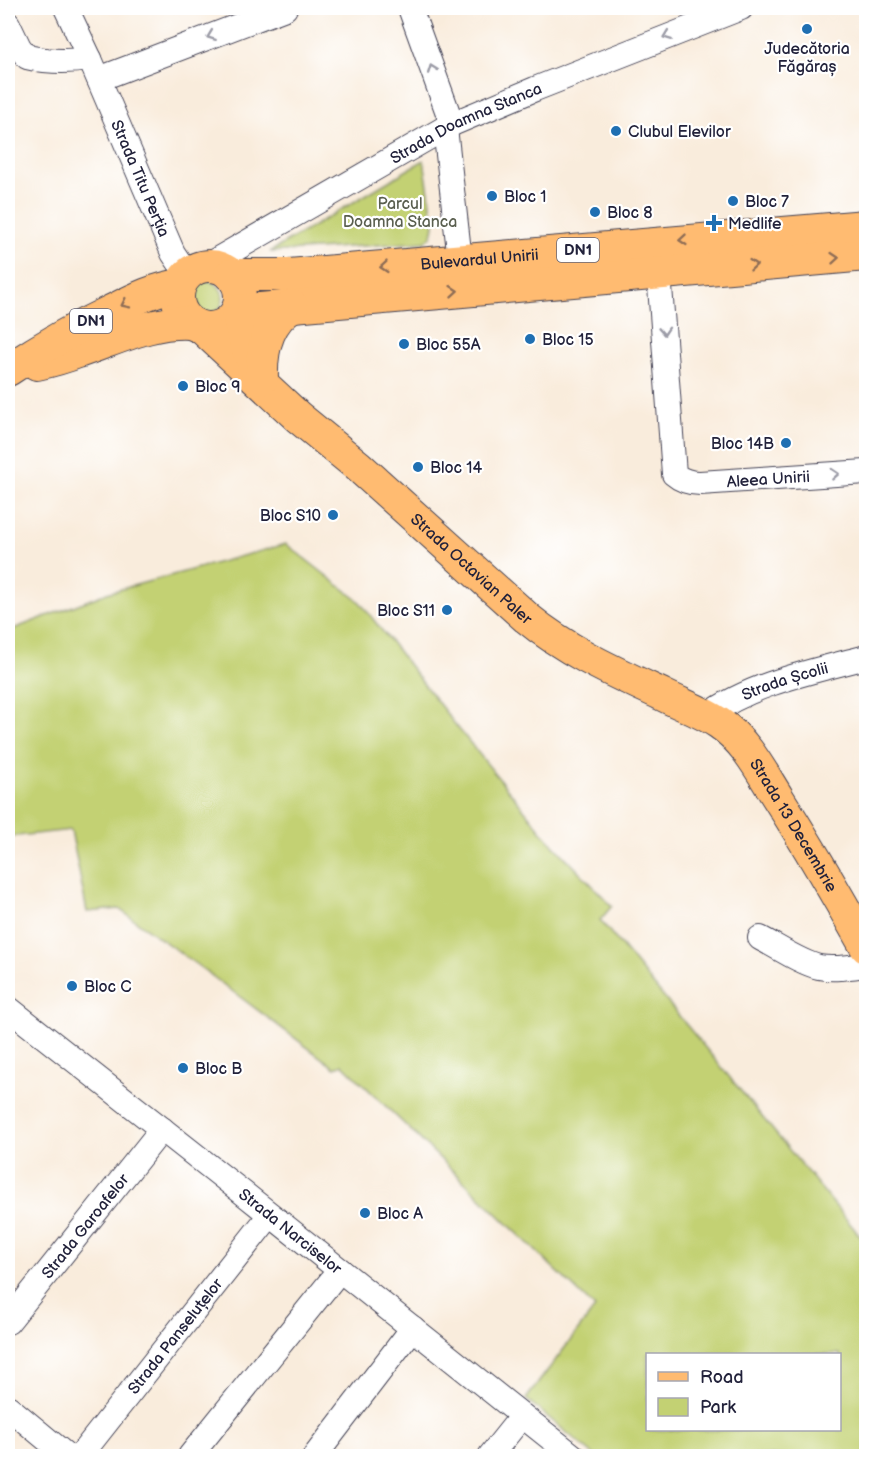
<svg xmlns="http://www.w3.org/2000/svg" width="874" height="1464" font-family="'Balsamiq Sans',sans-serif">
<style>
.green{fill:#c3d173;stroke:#727a57;stroke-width:1.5;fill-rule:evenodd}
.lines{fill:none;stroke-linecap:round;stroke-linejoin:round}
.minor-casing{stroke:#424053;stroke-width:26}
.major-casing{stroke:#424053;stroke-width:34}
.minor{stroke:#fff;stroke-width:24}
.major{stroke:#ffbb71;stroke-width:32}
.oneway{stroke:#9c9ca7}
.oneway2{stroke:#906e56}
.poi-dot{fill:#1f6fb2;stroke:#fff;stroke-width:2}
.labels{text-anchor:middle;stroke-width:4.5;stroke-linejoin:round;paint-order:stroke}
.shield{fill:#fff;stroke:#646476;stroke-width:1.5}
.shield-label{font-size:15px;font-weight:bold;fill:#22223b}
.poi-label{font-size:16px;fill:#22223b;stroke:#fff;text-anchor:start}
.street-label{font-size:16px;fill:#22223b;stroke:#fff}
.park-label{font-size:16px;fill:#5a5f4f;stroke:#fff}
</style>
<rect width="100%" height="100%" fill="#fff"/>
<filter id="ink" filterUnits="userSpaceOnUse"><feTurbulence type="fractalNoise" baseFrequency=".0167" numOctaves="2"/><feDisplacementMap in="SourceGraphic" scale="12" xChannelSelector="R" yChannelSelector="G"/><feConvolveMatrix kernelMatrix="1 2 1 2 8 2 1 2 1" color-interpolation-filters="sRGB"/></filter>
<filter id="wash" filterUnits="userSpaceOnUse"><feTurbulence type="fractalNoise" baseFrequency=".008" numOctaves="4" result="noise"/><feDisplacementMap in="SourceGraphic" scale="24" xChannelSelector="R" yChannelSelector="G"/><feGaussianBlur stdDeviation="1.35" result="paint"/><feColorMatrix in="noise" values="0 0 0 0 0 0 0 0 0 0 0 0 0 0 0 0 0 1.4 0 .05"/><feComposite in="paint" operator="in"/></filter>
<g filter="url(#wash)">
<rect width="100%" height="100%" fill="#f9ecdc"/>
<path class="green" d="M 424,160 L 434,225 C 433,234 432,237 425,242 L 270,252 Z
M189 298a17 17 0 1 1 34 0a17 17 0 1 1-34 0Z
M 286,544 L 359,601 L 454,723 L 548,839 L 612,906 L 600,920 L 866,1243 L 866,1456 L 595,1456 L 526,1399 L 595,1308 L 342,1064 L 335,1068 L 204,970 L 119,909 L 87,912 L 71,830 L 8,837 L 8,631 L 107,593 ZM 648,1354 L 840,1354 L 840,1430 L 648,1430 Z"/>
</g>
<g filter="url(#ink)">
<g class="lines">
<defs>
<g id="minor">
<path id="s1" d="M 66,8 L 90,59 L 173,253 L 179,262 L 191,272"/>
<path d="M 410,8 L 452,124"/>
<path d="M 8,24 L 19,47 L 27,57 C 48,62 69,62 90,59"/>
<path d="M 99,79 L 285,8"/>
<path d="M 445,128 L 460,260"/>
<path id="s2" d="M 206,266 L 452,124 L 535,89 L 741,8"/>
<path id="s3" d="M 659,273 L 674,474 C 682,481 690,483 700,483 L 866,472"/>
<path id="s4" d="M 707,716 C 752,683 814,671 866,657"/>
<path d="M 760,938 C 776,946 801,963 819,967 C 834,970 851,967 866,965"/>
<path id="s5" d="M 8,1008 L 247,1196 L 573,1456"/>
<path id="s6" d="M 8,1322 L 162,1129"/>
<path d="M 8,1407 L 67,1456"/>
<path id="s7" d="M 80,1456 L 270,1215"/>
<path d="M 190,1456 L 340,1270"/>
<path d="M 315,1456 L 413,1328"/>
<path d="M 490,1456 L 522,1416"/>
</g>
<g id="major">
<circle cx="209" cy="297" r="31"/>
<path id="s8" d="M 230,275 L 289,275 L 866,226"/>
<path id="s9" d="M 201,327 L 298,417 L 358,466 L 527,618 C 567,651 614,672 661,694 C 680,704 701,711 719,723 C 746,741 761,771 778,798 C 809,847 838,897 866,947"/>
<path d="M 37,364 C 51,361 65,357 78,352 C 115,340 152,320 191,323"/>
<path d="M 8,370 C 41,348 75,328 111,311 C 135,299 154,289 180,285"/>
<path d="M 260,379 L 247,347 L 237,311 L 866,255"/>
<path d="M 262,379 C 261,351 266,322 292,306"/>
</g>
</defs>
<use href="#minor" class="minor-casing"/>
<use href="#major" class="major-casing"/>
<use href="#minor" class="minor"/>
<use href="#major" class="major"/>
</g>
<defs><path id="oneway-chevron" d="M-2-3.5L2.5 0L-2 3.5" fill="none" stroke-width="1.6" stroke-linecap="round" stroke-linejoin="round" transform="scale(1.5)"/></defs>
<g class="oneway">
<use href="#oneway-chevron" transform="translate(211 36) rotate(159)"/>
<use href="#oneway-chevron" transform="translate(667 36) rotate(159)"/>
<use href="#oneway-chevron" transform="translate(432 69) rotate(-110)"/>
<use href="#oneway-chevron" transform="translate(664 331) rotate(86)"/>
<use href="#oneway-chevron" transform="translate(835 474) rotate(-4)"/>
</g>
<g class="oneway2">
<use href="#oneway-chevron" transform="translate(683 240) rotate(175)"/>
<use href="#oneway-chevron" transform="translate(835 258) rotate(-5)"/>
<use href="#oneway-chevron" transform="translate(753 265) rotate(-5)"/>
<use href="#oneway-chevron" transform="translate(384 267) rotate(175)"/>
<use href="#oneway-chevron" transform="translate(454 291) rotate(-5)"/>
<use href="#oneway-chevron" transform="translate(125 304) rotate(154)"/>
</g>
</g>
<g class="poi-dot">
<circle cx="807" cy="29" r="6"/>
<circle cx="616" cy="131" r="6"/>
<circle cx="492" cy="196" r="6"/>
<circle cx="733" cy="201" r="6"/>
<circle cx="595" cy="212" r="6"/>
<path d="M711 214h6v6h6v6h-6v6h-6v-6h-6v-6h6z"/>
<circle cx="530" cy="339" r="6"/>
<circle cx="404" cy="344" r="6"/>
<circle cx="183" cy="386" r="6"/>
<circle cx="786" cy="443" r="6"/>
<circle cx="418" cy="467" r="6"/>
<circle cx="333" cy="515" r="6"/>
<circle cx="447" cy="610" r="6"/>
<circle cx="72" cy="986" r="6"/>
<circle cx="183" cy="1068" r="6"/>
<circle cx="365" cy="1213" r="6"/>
</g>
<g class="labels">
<g class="shield">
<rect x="557" y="238" width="42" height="24" rx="4.5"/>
<rect x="70" y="309" width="42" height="24" rx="4.5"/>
</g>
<g class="shield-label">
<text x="578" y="255">DN1</text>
<text x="91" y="326">DN1</text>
</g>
<g class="poi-label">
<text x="807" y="54" text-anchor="middle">Judecătoria<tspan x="807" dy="18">Făgăraș</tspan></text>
<text x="628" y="137">Clubul Elevilor</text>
<text x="504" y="202">Bloc 1</text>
<text x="745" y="207">Bloc 7</text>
<text x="607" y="218">Bloc 8</text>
<text x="728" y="229">Medlife</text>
<text x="542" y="345">Bloc 15</text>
<text x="416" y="350">Bloc 55A</text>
<text x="195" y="392">Bloc 9</text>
<text x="774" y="449" text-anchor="end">Bloc 14B</text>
<text x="430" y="473">Bloc 14</text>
<text x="321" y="521" text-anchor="end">Bloc S10</text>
<text x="435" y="616" text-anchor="end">Bloc S11</text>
<text x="84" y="992">Bloc C</text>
<text x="195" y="1074">Bloc B</text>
<text x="377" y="1219">Bloc A</text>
</g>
<g class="street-label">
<text dy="6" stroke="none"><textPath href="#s2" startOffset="297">Strada Doamna Stanca</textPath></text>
<text dy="6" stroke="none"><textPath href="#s1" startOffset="186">Strada Titu Perția</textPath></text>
<text dy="6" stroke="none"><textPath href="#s8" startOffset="250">Bulevardul Unirii</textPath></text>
<text dy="6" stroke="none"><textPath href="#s3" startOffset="298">Aleea Unirii</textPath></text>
<text dy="6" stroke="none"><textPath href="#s9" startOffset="363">Strada Octavian Paler</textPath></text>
<text dy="6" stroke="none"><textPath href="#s4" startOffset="86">Strada Școlii</textPath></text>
<text dy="6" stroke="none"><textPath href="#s9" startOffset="784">Strada 13 Decembrie</textPath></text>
<text dy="6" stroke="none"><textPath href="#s6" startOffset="123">Strada Garoafelor</textPath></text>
<text dy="6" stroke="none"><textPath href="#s5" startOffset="360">Strada Narciselor</textPath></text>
<text dy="6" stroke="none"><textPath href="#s7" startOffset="153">Strada Panseluțelor</textPath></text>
</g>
<g class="park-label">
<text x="400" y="209">Parcul<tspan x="400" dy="18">Doamna Stanca</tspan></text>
</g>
</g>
<rect width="874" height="1464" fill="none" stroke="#fff" stroke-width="30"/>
<rect x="646" y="1353" width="195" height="78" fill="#ffffff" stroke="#a7a7b1" stroke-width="1.5"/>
<rect x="658" y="1372" width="30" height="9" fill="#ffbb71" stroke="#a7a7b1" stroke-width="1.5"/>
<text x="700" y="1383" font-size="18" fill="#22223b">Road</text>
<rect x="658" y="1398" width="30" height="18" fill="#c3d173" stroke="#a7a7b1" stroke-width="1.5"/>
<text x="700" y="1413" font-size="18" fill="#22223b">Park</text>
</svg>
